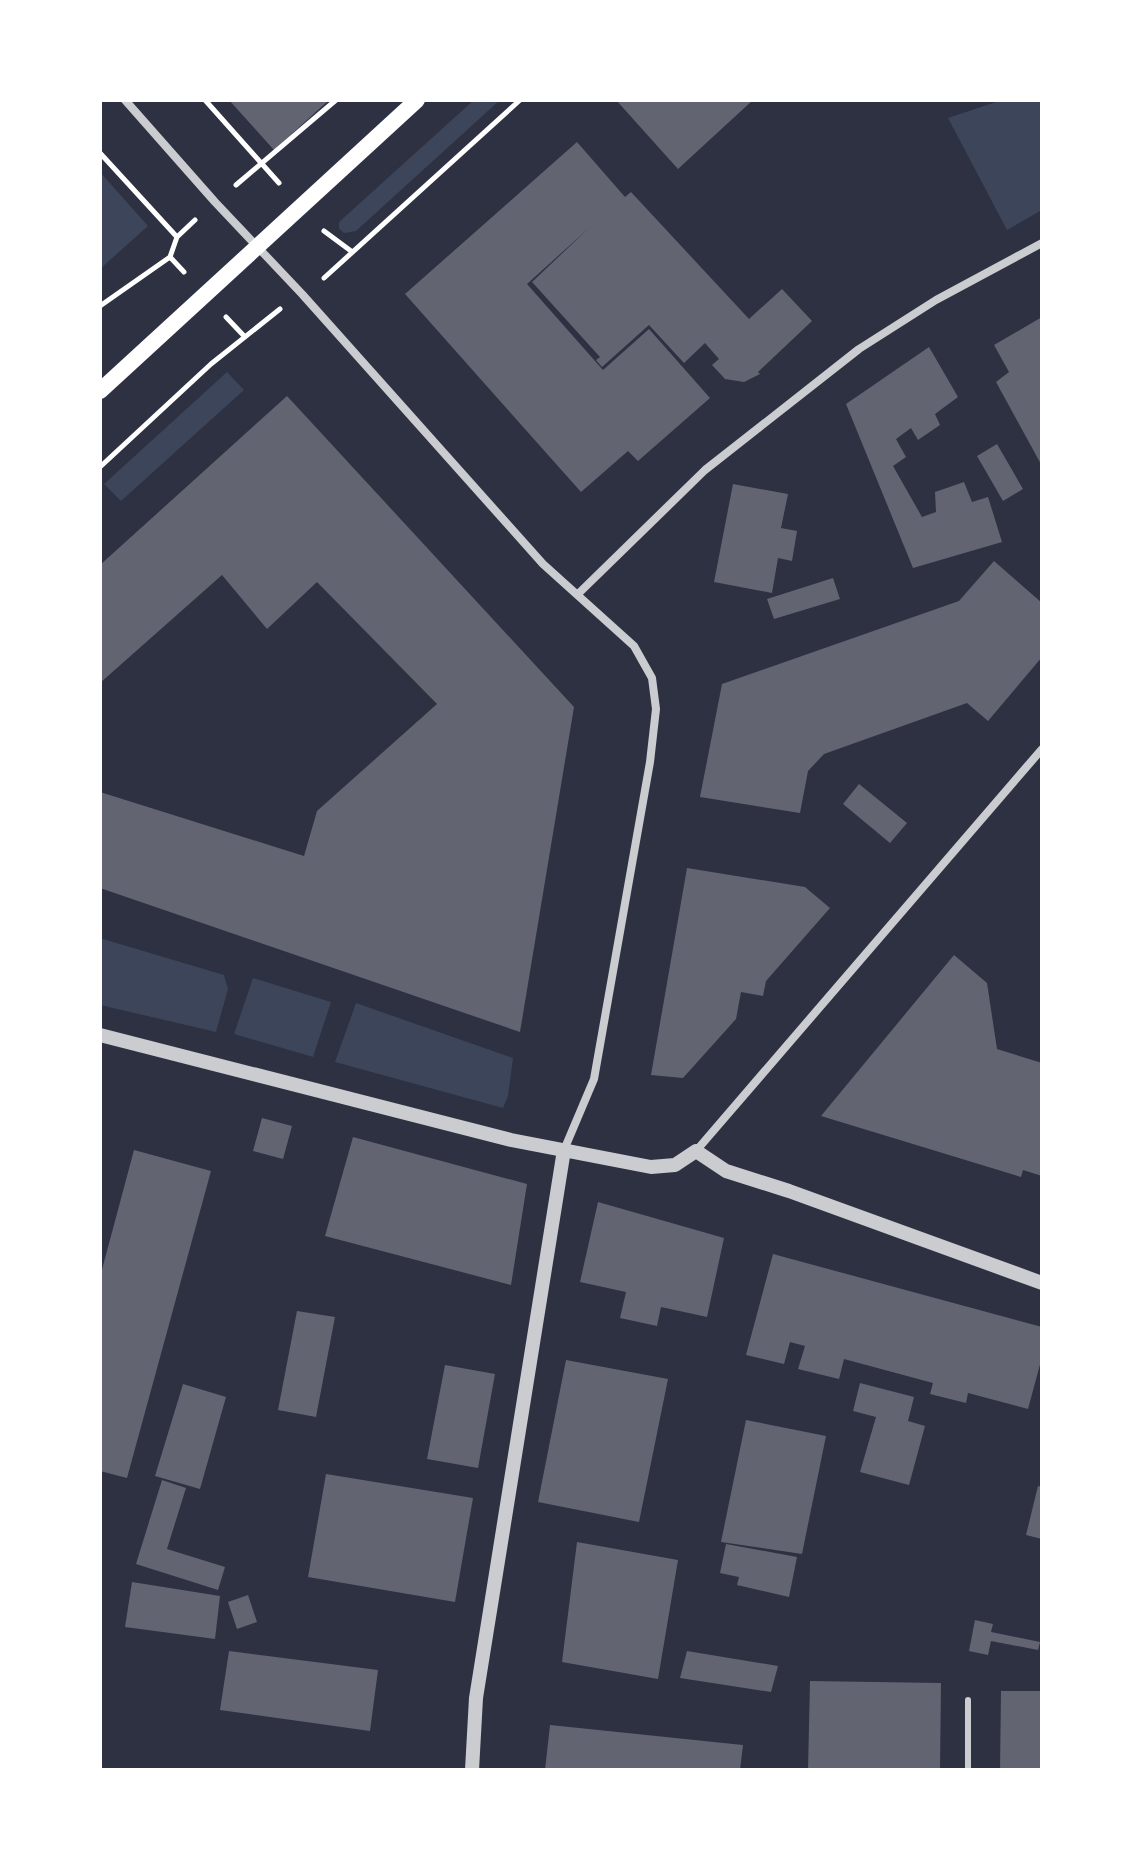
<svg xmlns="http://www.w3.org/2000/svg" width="1142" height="1870" font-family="'Open Sans',sans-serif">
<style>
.green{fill:#3c4559}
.building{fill:#626471}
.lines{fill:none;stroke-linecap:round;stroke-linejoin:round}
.path{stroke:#fff;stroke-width:5}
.service{stroke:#caccd0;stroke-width:6}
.minor{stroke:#caccd0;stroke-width:8}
.tertiary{stroke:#caccd0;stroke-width:14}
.secondary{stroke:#fff;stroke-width:16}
</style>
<rect width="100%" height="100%" fill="#2d3142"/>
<path class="green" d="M 474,100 L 500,100 L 356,231 L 344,233 L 339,229 L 339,222 Z
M 1002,100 L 1042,100 L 1042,210 L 1007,230 L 948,118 Z
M 100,172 L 148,226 L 100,269 Z
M 227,372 L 244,390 L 121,501 L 104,484 Z
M 103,939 L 224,975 L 228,989 L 216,1032 L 100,1005 L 100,940 Z
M 253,978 L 331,1002 L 313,1057 L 234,1034 Z
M 356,1003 L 513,1058 L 508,1096 L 503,1108 L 335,1062 Z"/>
<path class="building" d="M 229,100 L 329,100 L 274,150 Z
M 616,100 L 753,100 L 678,169 Z
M 577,142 L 625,197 L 631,192 L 749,319 L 782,289 L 812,321 L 758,372 L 760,374 L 744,382 L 725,379 L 712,365 L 719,359 L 705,343 L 684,363 L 649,325 L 602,367 L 596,360 L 600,357 L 532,282 L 589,228 L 527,284 L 603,370 L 649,329 L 710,398 L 638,461 L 628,451 L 581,492 L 405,294 Z
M 1042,317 L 1042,466 L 996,382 L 1009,372 L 994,345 Z
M 929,347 L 958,397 L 935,414 L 940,425 L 918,440 L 911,428 L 896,439 L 906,457 L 893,466 L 922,517 L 936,512 L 935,492 L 964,482 L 972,502 L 988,497 L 1002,542 L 913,568 L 846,404 Z
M 287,396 L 574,707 L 520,1032 L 100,888 L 100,792 L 304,856 L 317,811 L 437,704 L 317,582 L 267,629 L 222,575 L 100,683 L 100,565 Z
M 997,444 L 1023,489 L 1003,501 L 977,456 Z
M 733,484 L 788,494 L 781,528 L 797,531 L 792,561 L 778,558 L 772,593 L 714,582 Z
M 994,561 L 1042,603 L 1042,657 L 988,721 L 967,703 L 824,754 L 808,771 L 800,813 L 700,797 L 722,684 L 959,601 Z
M 833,578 L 840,599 L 774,619 L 767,599 Z
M 859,784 L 907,823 L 890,843 L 843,804 Z
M 687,868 L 805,887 L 830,908 L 766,981 L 763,996 L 741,992 L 736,1019 L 683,1078 L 651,1075 Z
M 954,955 L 987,983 L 997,1049 L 1042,1063 L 1042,1176 L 1023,1170 L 1021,1177 L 821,1116 Z
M 262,1118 L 292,1126 L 283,1159 L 253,1151 Z
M 353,1137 L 527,1184 L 511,1285 L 325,1236 Z
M 134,1150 L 211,1171 L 127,1478 L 100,1471 L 100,1277 Z
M 598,1202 L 724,1238 L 707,1317 L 661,1307 L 657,1326 L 620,1318 L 626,1292 L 580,1282 Z
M 773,1254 L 1042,1327 L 1042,1357 L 1028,1409 L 968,1393 L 966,1403 L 930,1394 L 933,1383 L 844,1359 L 839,1379 L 798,1369 L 805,1346 L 790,1342 L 784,1364 L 746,1355 Z
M 297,1311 L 335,1317 L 316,1417 L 278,1410 Z
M 566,1360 L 668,1379 L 639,1522 L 538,1502 Z
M 445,1365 L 495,1374 L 478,1468 L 427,1459 Z
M 860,1383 L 914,1397 L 908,1421 L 925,1426 L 909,1485 L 860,1472 L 876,1417 L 853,1411 Z
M 183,1384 L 226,1397 L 200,1489 L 155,1476 Z
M 746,1420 L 826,1436 L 802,1554 L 721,1542 Z
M 326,1474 L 473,1498 L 455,1602 L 308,1577 Z
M 162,1480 L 186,1488 L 167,1549 L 225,1567 L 218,1590 L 136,1564 Z
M 1038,1486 L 1042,1487 L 1042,1539 L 1026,1535 Z
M 577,1542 L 678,1560 L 658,1679 L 562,1662 Z
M 726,1544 L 797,1557 L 789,1597 L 737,1585 L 739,1577 L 720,1573 Z
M 132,1582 L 220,1596 L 215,1639 L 125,1627 Z
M 248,1595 L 257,1622 L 237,1629 L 228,1602 Z
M 975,1620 L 993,1624 L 991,1632 L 1040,1642 L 1038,1650 L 991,1641 L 988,1655 L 969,1651 Z
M 229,1651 L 378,1670 L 370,1731 L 220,1710 Z
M 687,1651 L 778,1666 L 771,1692 L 680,1678 Z
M 810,1681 L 941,1683 L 940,1770 L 808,1770 Z
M 1001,1691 L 1042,1691 L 1042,1770 L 1000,1770 Z
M 550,1725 L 743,1745 L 740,1770 L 545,1770 Z"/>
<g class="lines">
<path class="path" d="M 205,100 L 279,183
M 100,153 L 177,237
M 236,185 L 336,100
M 324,231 L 351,251
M 170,257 L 184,272
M 324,278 L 520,100
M 100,306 L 170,257 L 177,237 L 195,220
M 226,317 L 245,337
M 100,467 L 211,364 L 280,309"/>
<path class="service" d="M 968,1770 L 968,1700"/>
<path class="minor" d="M 125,100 L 215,202 L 302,294 L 543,564 L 634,646 L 652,678 L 656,709 L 650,762 L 594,1079 L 564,1150
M 578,594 L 705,470 L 859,349 L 936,300 L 1042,243
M 696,1151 L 1042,749"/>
<path class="tertiary" d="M 100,1035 L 511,1140 L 651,1167 L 675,1165 L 696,1151 L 726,1171 L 789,1191 L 1042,1283
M 472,1770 L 476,1698 L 564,1150"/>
<path class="secondary" d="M 100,391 L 417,100"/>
</g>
<rect width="1142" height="1870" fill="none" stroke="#ffffff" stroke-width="204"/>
</svg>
